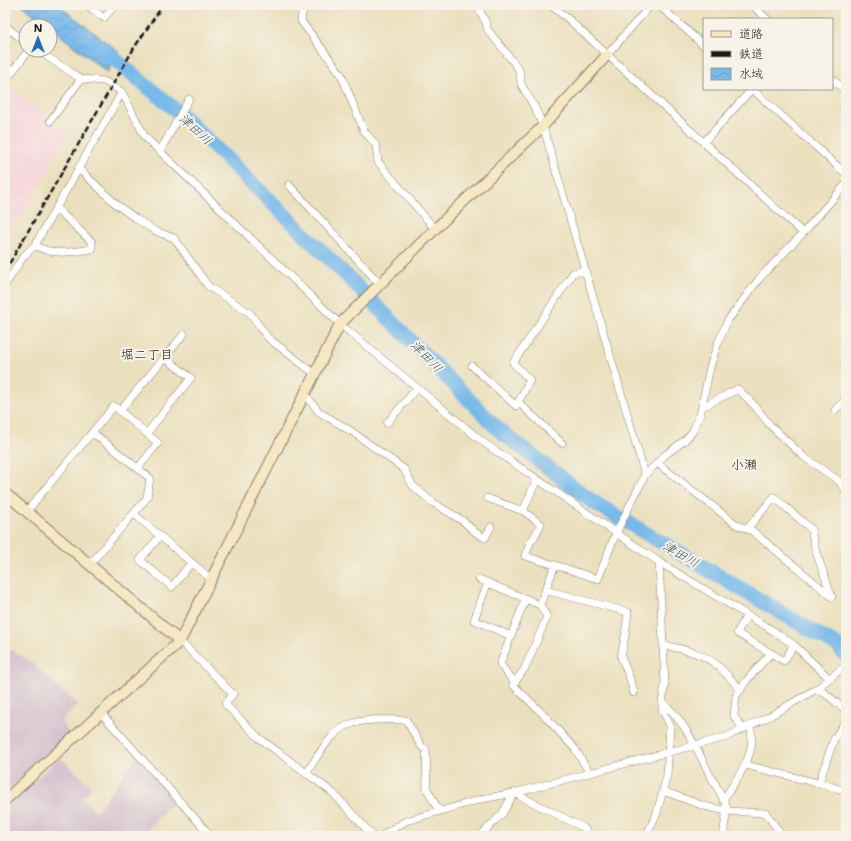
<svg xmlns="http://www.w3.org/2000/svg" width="851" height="841" font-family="'Shantell Sans','Klee One',sans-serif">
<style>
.built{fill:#f5cfd9}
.industrial{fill:#d1bdcb}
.water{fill:url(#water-waves);stroke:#496a84}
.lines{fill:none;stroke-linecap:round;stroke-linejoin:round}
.stream{stroke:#76b9eb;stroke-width:2.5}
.river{stroke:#76b9eb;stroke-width:15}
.street-casing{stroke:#847e6c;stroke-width:8}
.secondary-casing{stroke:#847e6c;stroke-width:12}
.street{stroke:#fff;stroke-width:7}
.secondary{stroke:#f7e8c3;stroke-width:10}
.rail{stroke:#1c1c1c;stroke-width:2.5;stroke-dasharray:6 3;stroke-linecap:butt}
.labels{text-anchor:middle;stroke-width:4;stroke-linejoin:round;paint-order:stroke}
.water-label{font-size:13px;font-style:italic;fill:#3c5364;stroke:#f7f3e8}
.neighbourhood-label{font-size:13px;fill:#1c1c1c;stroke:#f7f3e8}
</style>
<defs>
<pattern id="water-waves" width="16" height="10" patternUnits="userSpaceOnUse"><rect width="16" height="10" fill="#76b9eb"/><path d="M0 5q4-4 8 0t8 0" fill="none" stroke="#669ec9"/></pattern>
</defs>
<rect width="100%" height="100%" fill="#f7f3e8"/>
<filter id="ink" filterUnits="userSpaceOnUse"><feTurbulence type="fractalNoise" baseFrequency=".025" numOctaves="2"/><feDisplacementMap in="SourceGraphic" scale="8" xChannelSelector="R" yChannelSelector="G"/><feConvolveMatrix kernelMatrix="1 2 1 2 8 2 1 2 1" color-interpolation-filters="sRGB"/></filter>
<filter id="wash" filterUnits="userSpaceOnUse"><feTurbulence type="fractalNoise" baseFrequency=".012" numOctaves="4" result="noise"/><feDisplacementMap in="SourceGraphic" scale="16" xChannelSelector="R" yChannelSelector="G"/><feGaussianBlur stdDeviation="0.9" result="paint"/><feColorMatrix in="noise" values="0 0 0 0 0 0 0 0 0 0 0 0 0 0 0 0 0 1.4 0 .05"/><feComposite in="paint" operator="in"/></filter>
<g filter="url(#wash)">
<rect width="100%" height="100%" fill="#ebe0bd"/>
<path class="built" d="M 8,85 L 68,135 L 5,243 L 5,90 Z"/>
<path class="industrial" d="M 5,646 L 30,661 L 78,705 L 61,721 L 69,734 L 5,794 Z
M 137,756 L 175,800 L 141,836 L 5,836 L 5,808 L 60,757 L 92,787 L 81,799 L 96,812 Z"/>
<path class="water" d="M 22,5 L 58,5 L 119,52 L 107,72 Z"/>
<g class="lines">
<path class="stream" d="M 685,24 L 704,41"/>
<path class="river" d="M 100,47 L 184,117 L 349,278 L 499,430 L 593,502 L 838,646 L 846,656"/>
</g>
</g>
<g filter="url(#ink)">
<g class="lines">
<defs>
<path id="street" d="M 87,5 L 104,18 L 115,5
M 306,5 L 302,13 L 301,21 L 341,74 L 364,131 L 376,145 L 378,162 L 435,229
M 477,5 L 487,25 L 487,29 L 515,64 L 520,72 L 521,84 L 535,108 L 543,126 L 645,475 L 616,533 L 598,579 L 555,565 L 540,605
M 550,5 L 566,17 L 803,233
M 659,5 L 704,46
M 752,5 L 767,19
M 5,26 L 26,42
M 37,50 L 81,79 L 104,81 L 122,92 L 145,137 L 340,324 L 484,443 L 659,562 L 772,630 L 794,645 L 829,678
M 607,55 L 651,5
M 832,79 L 846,91
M 5,81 L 29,50
M 50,121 L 81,79
M 704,142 L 752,89 L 846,174
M 160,151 L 189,99
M 78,168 L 117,205 L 135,218 L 155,231 L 174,238 L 208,286 L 250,313 L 268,338 L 315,374
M 289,185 L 380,284
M 35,245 C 50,256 74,252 92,249 L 92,242 L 56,208
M 5,285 L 23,257 L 35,245 L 122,92
M 472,366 L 516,406 L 530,380 L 513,363 L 573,273 L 584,270
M 305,394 L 319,412 L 351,431 L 404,469 L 413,486 L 432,502 L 463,521 L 475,532 L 485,538 L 491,527
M 518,402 L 562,443
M 702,407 L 738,389 L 753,404 L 770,425 L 804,457 L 839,481 L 846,491
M 835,410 L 846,399
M 120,411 L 184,334
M 387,423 L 417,388
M 147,433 L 191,378 L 164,357
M 657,463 L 737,525 L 751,530 L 832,597
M 645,475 L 664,456 L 685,440 L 693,431 L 700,415 L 710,367 L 718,343 L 728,320 L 759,279 L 803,233 L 846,184
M 487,498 L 523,511 L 541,524 L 533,539 L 531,541 L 525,556 L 555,565
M 27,511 L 114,406 L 158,443 L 138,468
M 523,511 L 537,479
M 134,514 L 211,579
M 747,529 L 774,497 L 811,529 L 816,552 L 832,597
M 160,536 L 140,560 L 172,587 L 191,563
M 659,562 L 665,684 L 662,703 C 684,718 698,752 710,775 C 716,785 722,795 726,805 C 728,812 723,827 724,836
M 90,564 L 147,498 L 150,478 L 92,432
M 479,579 L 540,605 L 547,617 L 525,668 L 513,685 L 543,714 L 575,749 L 589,772
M 488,582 L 474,620 L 511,636
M 545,590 L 628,612 L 625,636 L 621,657 L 629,676 L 634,693
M 747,615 L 737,633 L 784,661 L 794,645
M 180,641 L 233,694 L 225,704 L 258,737 L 333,793 L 373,836
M 663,645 C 683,649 704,653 719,667 C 727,674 734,683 741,690
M 515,683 L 500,664 L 526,598
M 818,688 L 846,710
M 101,713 L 211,836
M 743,729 L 734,716 L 736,696 L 746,681 L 771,653
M 746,765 L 833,787 L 846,791
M 306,774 C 318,756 331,729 354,723 C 369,718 390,720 406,720 L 422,747 L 426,749 L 427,789 L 439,811
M 819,783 L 834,739 L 846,721
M 663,791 L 704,806 L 726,811 L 766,813 L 780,833 L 781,836
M 514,793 L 584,828 L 589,836
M 723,800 C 737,778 758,754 750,726
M 381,836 L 406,821 L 482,799 L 514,793 L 726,737 L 770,716 L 818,688 L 846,665
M 480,836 L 502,814 L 514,793
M 646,836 L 657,813 L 667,775 L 670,725 L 662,710 L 662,703"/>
<path id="secondary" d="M 5,493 L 180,641
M 5,800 L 180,641 L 340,324 L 435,229 L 543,126 L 607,55"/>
</defs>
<use href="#street" class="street-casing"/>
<use href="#secondary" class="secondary-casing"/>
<use href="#street" class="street"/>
<use href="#secondary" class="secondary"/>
<path class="rail" d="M 5,271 L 134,48 L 163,5"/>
</g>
</g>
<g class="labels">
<g class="water-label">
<text transform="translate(196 129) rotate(43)" y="5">津田川</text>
<text transform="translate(427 356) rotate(46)" y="5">津田川</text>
<text transform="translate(681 554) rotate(30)" y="5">津田川</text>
</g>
<g class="neighbourhood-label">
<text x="147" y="359">堀二丁目</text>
<text x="744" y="469">小瀬</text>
</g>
</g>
<rect width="851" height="841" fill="none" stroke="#f7f3e8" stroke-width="20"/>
<rect x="703" y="18" width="130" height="72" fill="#f7f3e8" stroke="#9f9d96"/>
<rect x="711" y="31" width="20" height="6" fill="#f7e8c3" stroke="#9f9d96"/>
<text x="739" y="38" font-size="12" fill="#1c1c1c">道路</text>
<rect x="711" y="51" width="20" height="6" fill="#1c1c1c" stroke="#9f9d96"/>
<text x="739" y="58" font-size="12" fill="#1c1c1c">鉄道</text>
<rect x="711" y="68" width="20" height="12" fill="url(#water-waves)" stroke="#9f9d96"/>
<text x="739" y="78" font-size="12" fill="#1c1c1c">水域</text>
<g transform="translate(38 38)"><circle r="19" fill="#f7f3e8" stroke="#9f9d96"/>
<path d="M0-3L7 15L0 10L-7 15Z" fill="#1f6fb2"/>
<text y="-6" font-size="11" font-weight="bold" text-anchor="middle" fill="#1c1c1c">N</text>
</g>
</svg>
